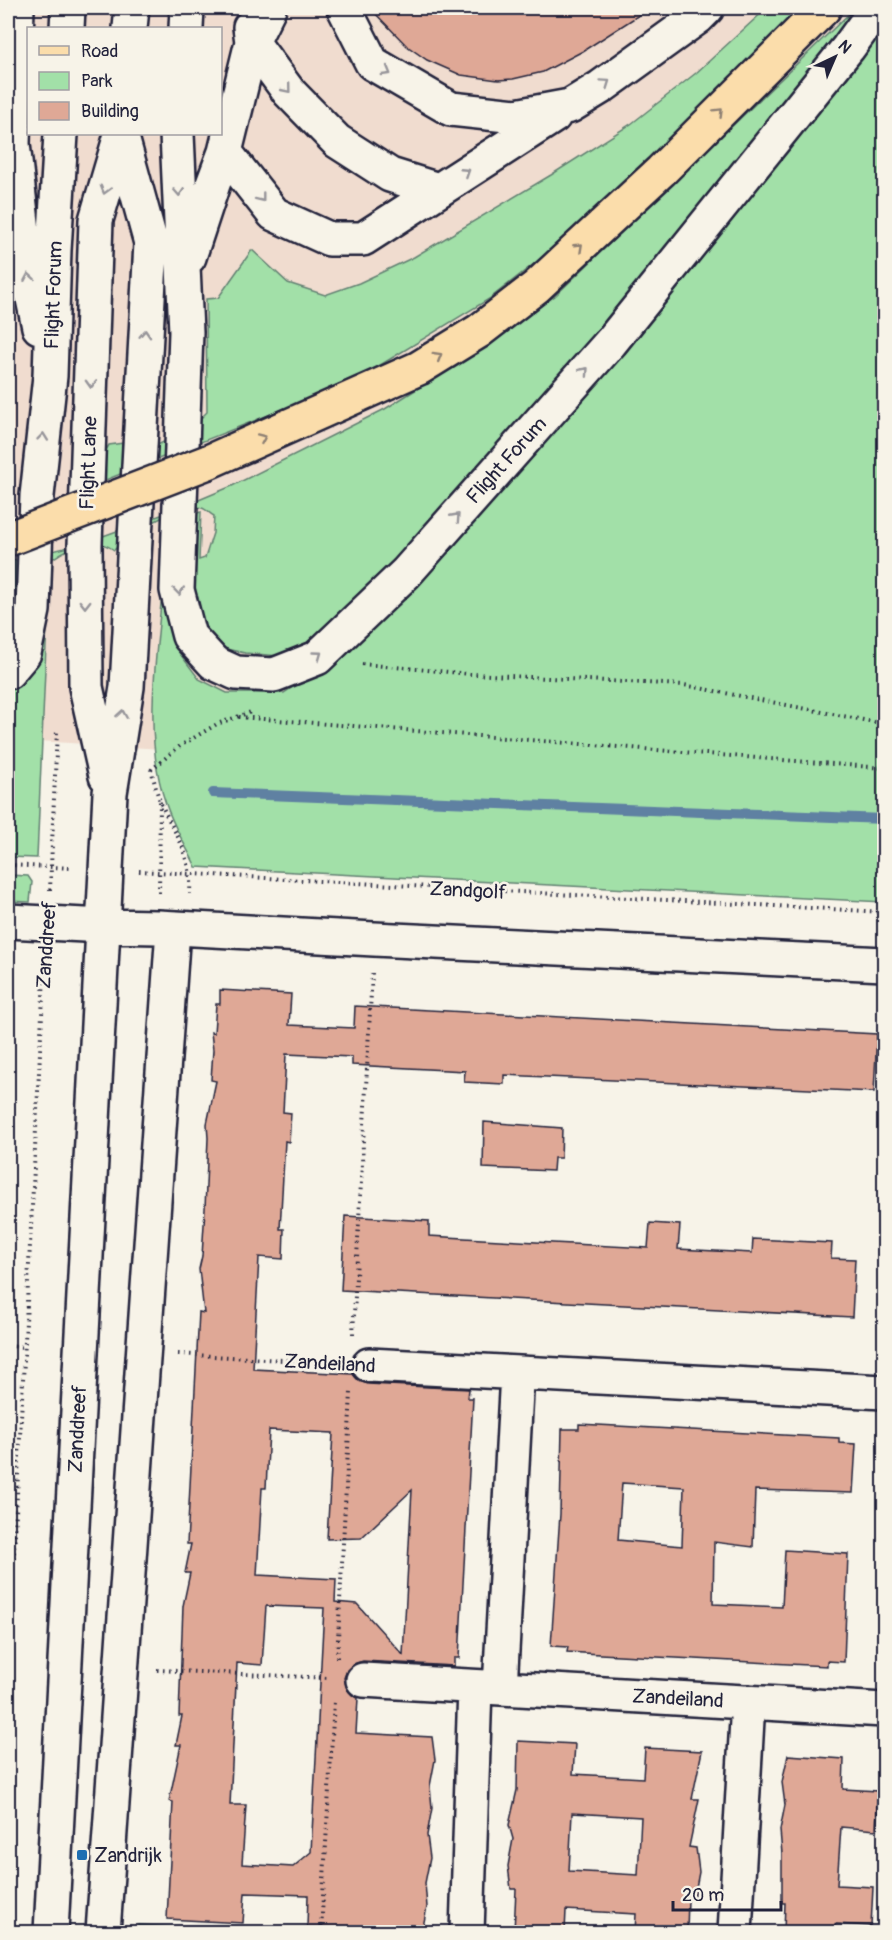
<svg xmlns="http://www.w3.org/2000/svg" width="892" height="1940" font-family="Pangolin,sans-serif">
<style>
.built{fill:#f0dccf;fill-rule:evenodd}
.green{fill:#a2e0a8;stroke:#628172;stroke-width:1.5}
.lines{fill:none;stroke-linecap:round;stroke-linejoin:round}
.stream{stroke:#5f81a2;stroke-width:10}
.building{fill:#dfa896;stroke:#22223b;stroke-width:1.5;fill-rule:evenodd}
.minor-casing{stroke:#22223b;stroke-width:38}
.major-casing{stroke:#22223b;stroke-width:38}
.path{stroke:#22223b;stroke-width:4;stroke-dasharray:1.5 4.5;stroke-linecap:butt}
.minor{stroke:#f7f3e8;stroke-width:33}
.major{stroke:#fbddab;stroke-width:33}
.major-bridge-casing{stroke:#22223b;stroke-width:38;stroke-linecap:butt}
.major-bridge{stroke:#fbddab;stroke-width:33}
.oneway{stroke:#97959a}
.oneway2{stroke:#8e8073}
.poi-dot{fill:#1f6fb2;stroke:#f7f3e8;stroke-width:2}
.labels{text-anchor:middle;stroke-width:5;stroke-linejoin:round;paint-order:stroke}
.street-label{font-size:20px;fill:#22223b;stroke:#f7f3e8}
.poi-label{font-size:20px;fill:#22223b;stroke:#f7f3e8;text-anchor:start}
</style>
<rect width="100%" height="100%" fill="#f7f3e8"/>
<filter id="ink" filterUnits="userSpaceOnUse"><feTurbulence type="fractalNoise" baseFrequency=".0167" numOctaves="2"/><feDisplacementMap in="SourceGraphic" scale="12" xChannelSelector="R" yChannelSelector="G"/><feConvolveMatrix kernelMatrix="1 2 1 2 8 2 1 2 1" color-interpolation-filters="sRGB"/></filter>
<g filter="url(#ink)">
<path class="built" d="M 8,8 L 884,8 L 254,755 L 8,739 ZM 28,28 L 220,28 L 220,134 L 28,134 Z"/>
<path class="green" d="M 767,8 L 813,8 L 567,238 L 489,299 L 354,381 L 98,483 L 98,464 L 109,445 L 131,442 L 154,447 L 192,427 L 207,412 L 206,299 L 218,298 L 252,250 L 288,283 L 325,295 L 359,283 L 414,257 L 551,175 L 631,124 L 696,73 Z
M 855,8 L 867,8 L 601,335 L 394,563 L 315,643 L 279,656 L 245,653 L 226,649 L 201,626 L 190,594 L 193,514 L 201,512 L 199,560 L 205,558 L 213,533 L 214,516 C 210,514 206,509 202,508 C 181,501 129,535 114,550 C 83,526 35,568 19,595 C 15,602 17,614 14,622 C 13,628 10,634 8,639 L 8,562 L 81,544 L 175,510 L 232,486 L 385,409 L 428,382 L 555,296 Z
M 884,22 L 884,902 L 196,867 C 186,846 173,826 166,804 C 143,739 156,660 162,593 L 174,646 L 199,679 L 227,693 L 284,693 L 323,666 Z
M 47,622 L 37,858 L 8,857 L 8,692 L 33,661 Z
M 8,875 L 28,876 L 32,882 L 30,902 L 8,901 Z
M 138,1925 L 271,1932 L 137,1932 Z"/>
<g class="lines">
<path class="stream" d="M 213,793 L 884,819"/>
</g>
<path class="building" d="M 370,8 L 650,8 L 583,51 L 543,72 L 513,79 L 498,80 L 461,75 L 427,60 L 407,46 Z
M 220,990 L 291,994 L 289,1025 L 354,1028 L 355,1006 L 877,1034 L 874,1092 L 504,1075 L 504,1084 L 464,1082 L 465,1071 L 352,1065 L 352,1057 L 286,1054 L 283,1112 L 291,1113 L 289,1142 L 285,1141 L 280,1229 L 284,1229 L 283,1259 L 259,1257 L 253,1369 L 353,1374 L 359,1381 L 368,1384 L 469,1389 L 468,1398 L 473,1398 L 459,1658 L 454,1658 L 454,1666 L 363,1661 L 354,1664 L 347,1670 L 344,1678 L 347,1689 L 352,1695 L 358,1698 L 356,1733 L 432,1737 L 435,1760 L 430,1786 L 432,1808 L 427,1835 L 430,1858 L 425,1883 L 427,1907 L 422,1932 L 307,1927 L 308,1895 L 245,1893 L 243,1923 L 167,1919 L 173,1802 L 169,1801 L 181,1745 L 176,1745 L 182,1716 L 179,1716 L 183,1606 L 190,1573 L 185,1573 L 191,1544 L 187,1544 L 199,1312 L 204,1313 L 199,1269 L 202,1256 L 205,1209 L 208,1138 L 207,1124 L 216,1081 L 211,1080 L 213,1050 L 211,1032 L 214,1033 L 216,1004 L 220,1004 ZM 269,1430 L 333,1433 L 327,1539 L 361,1538 L 412,1490 L 403,1655 L 357,1604 L 335,1602 L 336,1579 L 257,1575 L 262,1488 L 266,1488 ZM 266,1606 L 324,1608 L 311,1852 L 293,1867 L 242,1864 L 246,1805 L 230,1805 L 237,1663 L 262,1665 Z
M 484,1122 L 562,1128 L 561,1158 L 554,1158 L 553,1171 L 483,1168 Z
M 345,1216 L 429,1221 L 429,1236 L 553,1243 L 648,1248 L 650,1223 L 680,1225 L 678,1249 L 752,1253 L 753,1239 L 832,1243 L 831,1258 L 855,1259 L 852,1317 L 341,1290 Z
M 579,1424 L 839,1438 L 839,1443 L 856,1444 L 853,1493 L 755,1490 L 753,1547 L 714,1542 L 713,1604 L 782,1607 L 785,1550 L 848,1554 L 844,1662 L 827,1661 L 827,1666 L 600,1654 L 567,1652 L 568,1647 L 551,1646 L 560,1514 L 562,1429 L 579,1429 ZM 622,1483 L 684,1487 L 682,1546 L 618,1540 Z
M 518,1741 L 575,1744 L 573,1774 L 609,1776 L 643,1778 L 645,1748 L 702,1751 L 692,1799 L 699,1799 L 689,1847 L 696,1848 L 699,1872 L 694,1898 L 688,1898 L 687,1932 L 635,1932 L 636,1914 L 566,1910 L 565,1932 L 514,1932 L 516,1889 L 511,1889 L 508,1866 L 513,1839 L 509,1825 L 517,1790 ZM 572,1813 L 641,1817 L 638,1875 L 569,1871 Z
M 788,1755 L 844,1759 L 843,1789 L 878,1791 L 876,1830 L 841,1827 L 837,1885 L 873,1887 L 871,1926 L 835,1924 L 835,1932 L 784,1932 L 785,1903 L 782,1903 L 782,1854 L 780,1830 L 785,1805 L 782,1782 Z"/>
<g class="lines">
<defs>
<path id="minor" d="M 17,8 L 13,144 L 28,275 L 39,327
M 269,8 L 252,42 L 289,92 L 337,141 L 390,175 L 438,190
M 344,8 L 372,63 L 451,109 L 516,116 L 570,106 L 601,87 L 698,17 L 707,8
M 67,28 L 68,8
M 130,28 L 132,8
M 186,28 L 187,8
M 177,134 L 186,332 L 177,590 L 189,636 L 214,663 L 236,673 L 274,675 L 317,658 L 406,573 L 611,342 L 848,48 L 877,8
M 225,152 L 274,214 L 329,239 L 363,239 L 554,116
M 189,257 L 213,184 L 225,152 L 252,42 L 250,27
M 8,672 L 24,653 L 33,610 L 37,496 L 50,376 L 54,250 L 61,134
M 106,776 L 86,687 L 85,545 L 96,220 L 121,135
M 8,921 L 104,926 L 158,927 L 374,939 L 884,964
M 369,1365 L 884,1392
M 363,1680 L 884,1710
M 500,1688 L 517,1373
M 51,1932 L 110,793 L 127,687 L 151,243 L 121,134
M 103,1932 L 173,929
M 467,1932 L 475,1687
M 735,1932 L 748,1702"/>
<path id="major" d="M 208,462 L 419,368 L 479,331 L 536,287 L 661,171 L 824,8"/>
</defs>
<use href="#minor" class="minor-casing"/>
<use href="#major" class="major-casing"/>
<path class="path" d="M 362,664 L 471,674 L 684,685 L 884,724
M 239,717 L 884,768
M 151,769 C 154,779 156,791 160,801 C 176,839 192,849 190,894
M 151,770 L 180,746 L 217,724 L 254,711
M 8,865 L 72,868
M 139,871 L 884,912
M 50,890 L 57,730
M 159,893 L 160,801
M 353,1334 L 372,973
M 8,1346 L 24,1347
M 178,1354 L 335,1363
M 337,1658 L 351,1392
M 8,1667 L 45,957
M 157,1670 L 329,1678
M 321,1932 L 334,1701"/>
<use href="#minor" class="minor"/>
<use href="#major" class="major"/>
<defs>
<path id="major-bridge" d="M 8,539 L 208,462"/>
</defs>
<use href="#major-bridge" class="major-bridge-casing"/>
<use href="#major-bridge" class="major-bridge"/>
</g>
<defs><path id="oneway-chevron" d="M-2-3.5L2.5 0L-2 3.5" fill="none" stroke-width="1.6" stroke-linecap="round" stroke-linejoin="round" transform="scale(1.5)"/></defs>
<g class="oneway">
<use href="#oneway-chevron" transform="translate(387 72) rotate(30)"/>
<use href="#oneway-chevron" transform="translate(606 83) rotate(-35)"/>
<use href="#oneway-chevron" transform="translate(287 89) rotate(51)"/>
<use href="#oneway-chevron" transform="translate(466 172) rotate(-33)"/>
<use href="#oneway-chevron" transform="translate(105 190) rotate(106)"/>
<use href="#oneway-chevron" transform="translate(179 192) rotate(87)"/>
<use href="#oneway-chevron" transform="translate(261 198) rotate(52)"/>
<use href="#oneway-chevron" transform="translate(29 277) rotate(-100)"/>
<use href="#oneway-chevron" transform="translate(145 334) rotate(-87)"/>
<use href="#oneway-chevron" transform="translate(585 371) rotate(-48)"/>
<use href="#oneway-chevron" transform="translate(91 384) rotate(92)"/>
<use href="#oneway-chevron" transform="translate(43 437) rotate(-84)"/>
<use href="#oneway-chevron" transform="translate(456 517) rotate(-48)"/>
<use href="#oneway-chevron" transform="translate(179 591) rotate(84)"/>
<use href="#oneway-chevron" transform="translate(85 604) rotate(90)"/>
<use href="#oneway-chevron" transform="translate(318 655) rotate(-36)"/>
<use href="#oneway-chevron" transform="translate(122 714) rotate(-81)"/>
</g>
<g class="oneway2">
<use href="#oneway-chevron" transform="translate(719 112) rotate(-45)"/>
<use href="#oneway-chevron" transform="translate(579 247) rotate(-43)"/>
<use href="#oneway-chevron" transform="translate(438 356) rotate(-31)"/>
<use href="#oneway-chevron" transform="translate(262 438) rotate(-24)"/>
</g>
</g>
<rect class="poi-dot" x="76" y="1849" width="12" height="12" rx="3"/>
<g class="labels">
<g class="street-label">
<text transform="translate(53 295) rotate(-88)" y="7">Flight Forum</text>
<text transform="translate(506 460) rotate(-48)" y="7">Flight Forum</text>
<text transform="translate(88 463) rotate(-88)" y="7">Flight Lane</text>
<text transform="translate(468 890) rotate(3)" y="7">Zandgolf</text>
<text transform="translate(46 945) rotate(-86)" y="7">Zanddreef</text>
<text transform="translate(330 1363) rotate(3)" y="7">Zandeiland</text>
<text transform="translate(77 1429) rotate(-87)" y="7">Zanddreef</text>
<text transform="translate(678 1698) rotate(3)" y="7">Zandeiland</text>
</g>
<g class="poi-label">
<text x="94" y="1862">Zandrijk</text>
</g>
</g>
<rect width="892" height="1940" fill="none" stroke="#f7f3e8" stroke-width="30"/>
<rect x="15" y="15" width="862" height="1910" fill="none" stroke="#22223b" stroke-width="2" filter="url(#ink)"/>
<rect x="27" y="27" width="195" height="108" fill="#f7f3e8" stroke="#a29fa3" stroke-width="1.5"/>
<rect x="39" y="46" width="30" height="9" fill="#fbddab" stroke="#a29fa3" stroke-width="1.5"/>
<text x="81" y="57" font-size="18" fill="#22223b">Road</text>
<rect x="39" y="72" width="30" height="18" fill="#a2e0a8" stroke="#a29fa3" stroke-width="1.5"/>
<text x="81" y="87" font-size="18" fill="#22223b">Park</text>
<rect x="39" y="102" width="30" height="18" fill="#dfa896" stroke="#a29fa3" stroke-width="1.5"/>
<text x="81" y="117" font-size="18" fill="#22223b">Building</text>
<g transform="translate(835 57) rotate(44)" stroke="#f7f3e8" stroke-width="4.5" paint-order="stroke">
<path d="M0-4.5L10 22L0 15L-10 22Z" fill="#22223b"/>
<text y="-9" font-size="16" font-weight="bold" text-anchor="middle" fill="#22223b">N</text>
</g>
<path d="M673 1901v9h108v-9" fill="none" stroke="#22223b" stroke-width="3"/>
<text x="682" y="1901" font-size="18" fill="#22223b" stroke="#f7f3e8" stroke-width="4.5" paint-order="stroke">20 m</text>
</svg>
